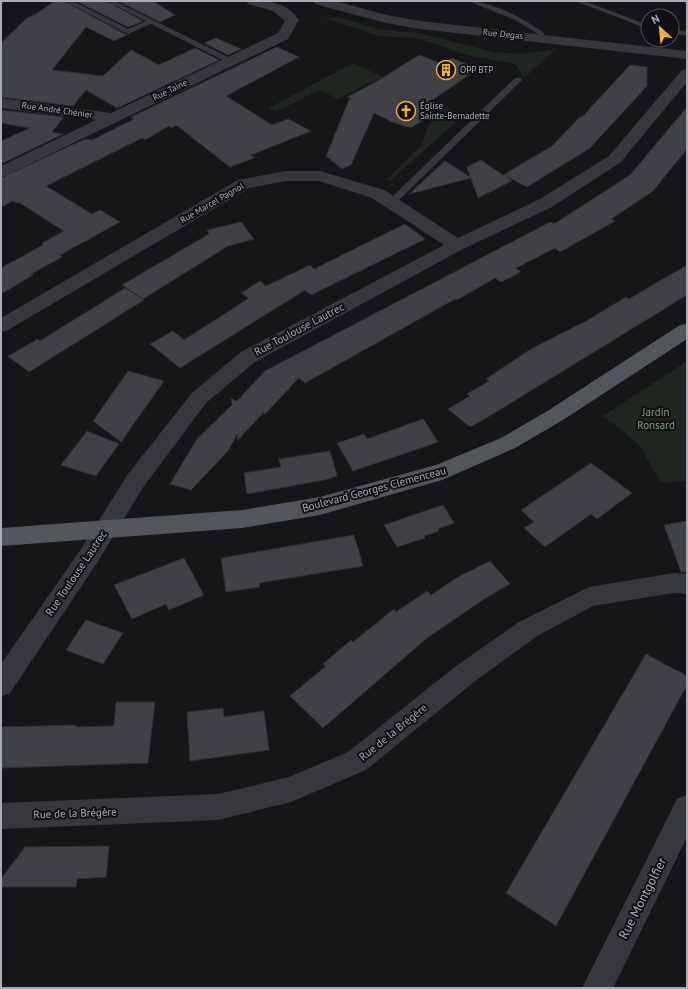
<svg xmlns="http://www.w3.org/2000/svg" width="688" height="989" font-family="'PT Sans',sans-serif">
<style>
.green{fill:#1e261f}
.building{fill:#404145;stroke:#303034}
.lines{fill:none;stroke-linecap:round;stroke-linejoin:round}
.lane{fill:#37383d;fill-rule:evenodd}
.street{fill:#37383d;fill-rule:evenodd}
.primary{fill:#53555c;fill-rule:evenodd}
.labels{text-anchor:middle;stroke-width:4;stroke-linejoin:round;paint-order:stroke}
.far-street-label{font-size:9px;fill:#a8adb8;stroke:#111113}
.far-poi-label{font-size:9px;fill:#a8adb8;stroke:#111113;text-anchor:start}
.street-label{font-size:11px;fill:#a8adb8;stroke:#111113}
.park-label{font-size:11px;fill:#7fa381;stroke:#111113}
.near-street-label{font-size:13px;fill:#a8adb8;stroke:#111113}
</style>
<rect width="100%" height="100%" fill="#161618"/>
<path class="green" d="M 339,17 L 378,29 L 419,33 L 494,52 L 521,54 L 556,49 L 524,78 L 515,64 L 467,55 L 420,39 L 380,36 L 324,18 Z
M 353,63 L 456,112 L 455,123 L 390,181 L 387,180 L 422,144 L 428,127 L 441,113 L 373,81 L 338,99 L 319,90 L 276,112 L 269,108 Z
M 687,361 L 687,481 L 661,483 L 639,444 L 603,416 Z"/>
<path class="building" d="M 55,1 L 64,1 L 125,34 L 129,34 L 114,41 L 86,27 L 52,70 L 103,76 L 131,50 L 159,65 L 195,48 L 219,60 L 117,108 L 86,90 L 73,106 L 1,97 L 1,43 L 27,18 L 36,14 Z
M 76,1 L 106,1 L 143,21 L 128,27 Z
M 118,1 L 153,1 L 175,15 L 160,22 Z
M 216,38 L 241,49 L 228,55 L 204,43 Z
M 277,47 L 299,57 L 226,96 L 272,125 L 288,119 L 311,131 L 251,155 L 254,158 L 230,167 L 176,125 L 172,128 L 169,126 L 145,140 L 142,138 L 46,186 L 92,214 L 100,210 L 120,222 L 60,255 L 57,253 L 62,257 L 31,274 L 33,275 L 1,294 L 1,268 L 43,245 L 42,243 L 64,231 L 18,202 L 16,203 L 13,201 L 1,207 L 1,178 L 85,139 L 92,140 L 134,119 L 131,117 Z
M 419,55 L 442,64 L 452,58 L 478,69 L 422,107 L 436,113 L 412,127 L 407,127 L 392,122 L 374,113 L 351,165 L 342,169 L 326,156 L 349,100 L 351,99 L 347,97 L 376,82 Z
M 630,65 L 647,67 L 647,86 L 590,148 L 527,187 L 506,176 L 512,181 L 478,198 L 471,178 L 409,194 L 445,161 L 470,177 L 467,167 L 481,160 L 503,175 L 552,146 L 580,117 L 582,117 Z
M 687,107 L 687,149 L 653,191 L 611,219 L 615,221 L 560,252 L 555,248 L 516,268 L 521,272 L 501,282 L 495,278 L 457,300 L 455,299 L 305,383 L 299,378 L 264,415 L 264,412 L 238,440 L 237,434 L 228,451 L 191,490 L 170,484 L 197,439 L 232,405 L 231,399 L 237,401 L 265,371 L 550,222 L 554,224 L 630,175 Z
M 1,110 L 64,117 L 52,132 L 63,134 L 1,164 L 1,141 L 30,128 L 1,123 Z
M 241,222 L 254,239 L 228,246 L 143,299 L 122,285 L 209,234 L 207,230 Z
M 405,224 L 425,239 L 311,295 L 305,290 L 180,368 L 150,344 L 173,331 L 184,340 L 249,298 L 241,293 L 260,281 L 266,286 L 310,265 L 314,269 Z
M 687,265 L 687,295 L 483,420 L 470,427 L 448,409 L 470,396 L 467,394 L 489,381 L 486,379 L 531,349 L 588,320 L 626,297 L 629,299 Z
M 125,288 L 144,300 L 29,372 L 8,356 L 38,339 L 40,341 Z
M 128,371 L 164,381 L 121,442 L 93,421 Z
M 423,419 L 438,442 L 353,471 L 337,443 L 364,434 L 367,439 Z
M 87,431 L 119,444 L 96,476 L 61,465 Z
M 330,451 L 337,476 L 324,480 L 247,494 L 244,473 L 281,467 L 279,459 Z
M 591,463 L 632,493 L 597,519 L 591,514 L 545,547 L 524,528 L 534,522 L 521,510 Z
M 443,505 L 454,523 L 438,529 L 439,531 L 424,536 L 425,538 L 397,547 L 384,525 Z
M 687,521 L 687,572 L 681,572 L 664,525 Z
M 354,535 L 363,566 L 259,583 L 260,587 L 226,592 L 221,558 Z
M 184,558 L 204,595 L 169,610 L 166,604 L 132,619 L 114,585 Z
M 490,561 L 510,584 L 484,599 L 427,638 L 323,728 L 290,696 L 326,666 L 323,664 L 351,640 L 353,642 L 394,609 L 396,612 L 427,591 L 431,595 L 456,578 Z
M 86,620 L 123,633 L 103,664 L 66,650 Z
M 646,654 L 687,676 L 687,685 L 556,926 L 506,893 Z
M 116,702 L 155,702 L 148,763 L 1,768 L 1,727 L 76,725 L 75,727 L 114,726 Z
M 223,708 L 224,717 L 264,711 L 269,750 L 190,761 L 187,712 Z
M 109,846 L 106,877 L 77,879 L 76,887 L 1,887 L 1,879 L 25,847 Z"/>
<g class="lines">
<path class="lane" d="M 65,1 L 73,1 L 128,29 L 146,21 L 107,1 L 115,1 L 234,60 L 233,62 L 227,62 L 151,24 L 130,33 L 126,33 Z
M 468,1 C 492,1 523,19 543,32 L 546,38 L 544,39 L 540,39 L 538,34 L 515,20 Z
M 575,1 L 584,1 L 648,25 L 648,29 Z
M 672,29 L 687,32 L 687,36 L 672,33 Z
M 515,78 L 521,78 L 522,80 L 395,204 L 389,204 L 388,202 L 389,200 Z"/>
<path class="street" d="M 246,1 C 267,1 286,1 299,20 L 288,39 L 7,175 L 1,177 L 1,166 L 96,120 L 1,108 L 1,98 L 111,113 L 278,33 L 285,21 L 273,11 L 248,4 Z
M 313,1 L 335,1 L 387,15 L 420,21 L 687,51 L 687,59 L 420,29 L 386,23 L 315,4 Z
M 687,69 L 687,82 L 621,162 L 552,207 L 463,249 L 255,362 L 206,403 L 144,486 L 97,563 L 10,693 L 1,696 L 1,664 L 81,549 L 128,474 L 192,393 L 241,352 L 444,245 L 372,198 L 319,181 L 286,181 L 249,188 L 8,330 L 1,332 L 1,318 L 238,180 L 286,171 L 320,171 L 384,190 L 458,238 L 540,199 L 609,156 L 682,70 Z
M 674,573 L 687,574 L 687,594 L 674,593 L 593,606 L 537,636 L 474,682 L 366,770 L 291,802 L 218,820 L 1,829 L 1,803 L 218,794 L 289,777 L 348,752 L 456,666 L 519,622 L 589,587 Z
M 687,795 L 687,837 L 613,988 L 582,988 L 677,799 Z"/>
<path class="primary" d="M 687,324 L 687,339 L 563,420 L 515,448 L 442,480 L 320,515 L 242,528 L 1,546 L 1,528 L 242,510 L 320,497 L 436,465 L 501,438 L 549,410 L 680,325 Z"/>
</g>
<defs>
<symbol id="building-ring" viewBox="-11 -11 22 22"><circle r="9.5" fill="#111113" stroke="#f2b134" stroke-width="1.5"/><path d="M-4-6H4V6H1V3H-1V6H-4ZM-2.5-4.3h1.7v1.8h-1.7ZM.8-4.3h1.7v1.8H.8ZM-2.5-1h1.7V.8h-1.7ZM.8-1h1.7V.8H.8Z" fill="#f2b134"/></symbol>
<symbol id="church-ring" viewBox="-11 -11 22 22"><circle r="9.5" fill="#111113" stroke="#f2b134" stroke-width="1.5"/><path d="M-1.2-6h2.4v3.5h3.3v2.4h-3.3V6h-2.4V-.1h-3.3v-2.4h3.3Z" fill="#f2b134"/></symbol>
</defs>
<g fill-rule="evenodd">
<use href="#building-ring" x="435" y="59" width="22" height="22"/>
<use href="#church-ring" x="395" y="100" width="22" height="22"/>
</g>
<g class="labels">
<g class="far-street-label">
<text transform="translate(503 34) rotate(6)" y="3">Rue Degas</text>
<text transform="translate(170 90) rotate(-26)" y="3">Rue Taine</text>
<text transform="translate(57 110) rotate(8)" y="3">Rue André Chénier</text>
<text transform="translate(212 203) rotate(-30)" y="3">Rue Marcel Pagnol</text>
</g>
<g class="far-poi-label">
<text x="460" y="73">OPP BTP</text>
<text x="420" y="109">Église<tspan x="420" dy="10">Sainte-Bernadette</tspan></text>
</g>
<g class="street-label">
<text transform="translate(299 329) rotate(-28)" y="4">Rue Toulouse Lautrec</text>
<text transform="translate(374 489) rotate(-15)" y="4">Boulevard Georges Clemenceau</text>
<text transform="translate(76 573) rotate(-56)" y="4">Rue Toulouse Lautrec</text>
<text transform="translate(393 732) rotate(-39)" y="4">Rue de la Brégère</text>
<text transform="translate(75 813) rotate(-2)" y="4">Rue de la Brégère</text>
</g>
<g class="park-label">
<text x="656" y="416">Jardin<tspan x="656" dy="13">Ronsard</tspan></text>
</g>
<g class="near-street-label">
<text transform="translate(642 898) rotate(-63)" y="5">Rue Montgolfier</text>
</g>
</g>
<rect width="688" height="989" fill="none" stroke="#a8adb8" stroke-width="4"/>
<g transform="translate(660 28) rotate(333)"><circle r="19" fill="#111113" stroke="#4d4f55"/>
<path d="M0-3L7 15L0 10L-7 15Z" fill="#f2b134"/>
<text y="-6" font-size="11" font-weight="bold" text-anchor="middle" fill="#a8adb8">N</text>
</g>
</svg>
